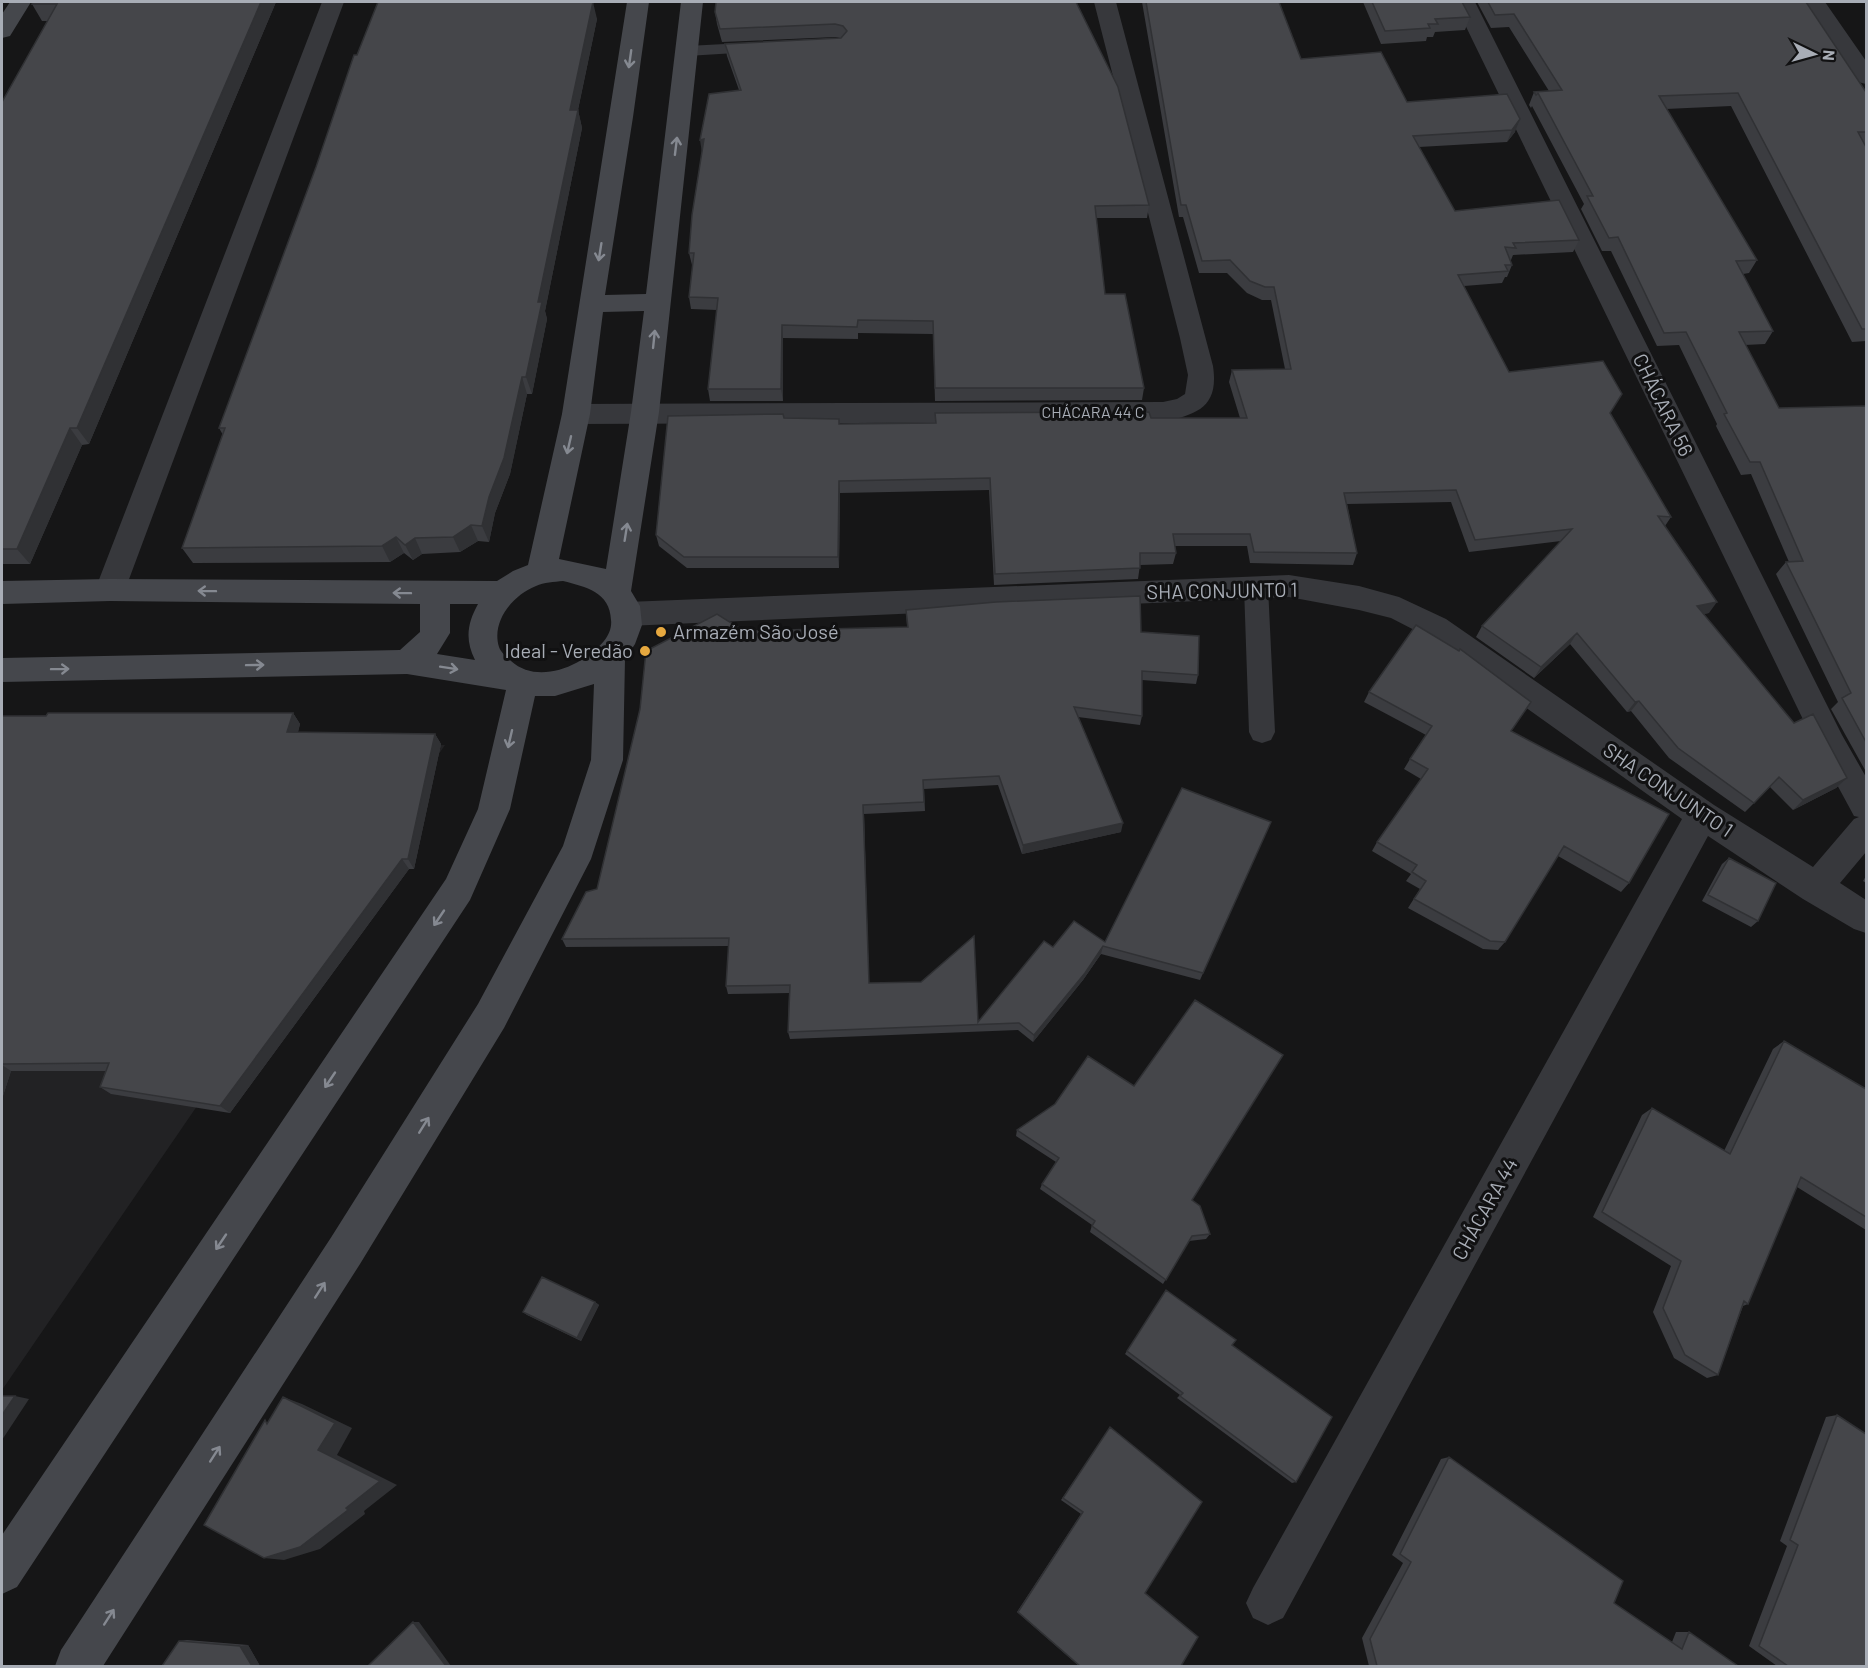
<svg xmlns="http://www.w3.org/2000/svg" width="1868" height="1668" font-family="Barlow,sans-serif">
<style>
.built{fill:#222224}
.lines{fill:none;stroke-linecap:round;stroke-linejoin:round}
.lane{fill:#37383c;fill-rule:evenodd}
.street{fill:#37383c;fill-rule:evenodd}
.secondary{fill:#45474c;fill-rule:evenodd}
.wall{fill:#3b3c40}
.shaded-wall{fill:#303134}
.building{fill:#45464a;stroke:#303134;stroke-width:1.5}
.oneway{stroke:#858991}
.poi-dot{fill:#e6a83f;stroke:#111112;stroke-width:2}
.labels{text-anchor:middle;stroke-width:6;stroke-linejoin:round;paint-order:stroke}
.far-street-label{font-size:16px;fill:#a8adb6;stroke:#111112}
.street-label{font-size:20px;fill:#a8adb6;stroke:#111112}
.poi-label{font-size:20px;fill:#a8adb6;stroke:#111112;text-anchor:start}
</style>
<rect width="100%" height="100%" fill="#161617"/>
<path class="built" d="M 445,745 L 2,1390 L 2,750 Z"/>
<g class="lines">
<path class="lane" d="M 763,42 L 769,43 L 772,47 L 769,51 L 687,56 L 681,55 L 678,51 L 681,47 L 687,46 Z
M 1256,578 L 1265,580 L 1268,587 L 1275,732 L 1271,740 L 1262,743 L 1253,740 L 1249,732 L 1244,587 L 1247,580 Z"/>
<path class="street" d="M 322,2 L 344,2 L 125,590 L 120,598 L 110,601 L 100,598 L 95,590 Z
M 1094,2 L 1116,2 L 1213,366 C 1219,407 1198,414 1163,422 L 576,424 L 566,421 L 562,414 L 566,407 L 576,404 L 1163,402 L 1177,399 L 1185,394 L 1188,375 L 1180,338 Z
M 1454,2 L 1475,2 L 1842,735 L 1866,777 L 1866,852 L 1840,883 L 1866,900 L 1866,933 L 1854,929 L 1803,899 L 1708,836 L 1283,1618 L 1268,1625 L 1253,1618 L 1246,1603 L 1253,1588 L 1682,819 L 1424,635 L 1391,618 L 1359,610 L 1289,597 L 627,626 L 616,622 L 612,614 L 616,606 L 627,602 L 1289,575 L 1359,586 L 1399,597 L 1446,619 L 1714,805 L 1813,867 L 1854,819 L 1859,817 L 1854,816 L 1815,744 Z
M 1805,2 L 1825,2 L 1866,61 L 1866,84 L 1858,82 Z"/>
<path class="secondary" d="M 10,2 L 31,2 L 10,36 L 2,38 L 2,14 Z
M 627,2 L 649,2 L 633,117 L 605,295 L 646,294 L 681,2 L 703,2 L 659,412 L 631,591 L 640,606 L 642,625 L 635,644 L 625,659 L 623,760 L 591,859 L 504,1028 L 360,1264 L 103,1666 L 55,1666 L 61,1650 L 332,1236 L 478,1004 L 563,846 L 591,760 L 594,684 L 555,696 L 535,696 L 510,809 L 470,900 L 17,1587 L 2,1594 L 2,1535 L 446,879 L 478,809 L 506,690 L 407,674 L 2,682 L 2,658 L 400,650 L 420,632 L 420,604 L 110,601 L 2,604 L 2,581 L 110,579 L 497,581 L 513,571 L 528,565 L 562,414 ZM 644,311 L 631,412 L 606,569 L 559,559 L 590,414 L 603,312 ZM 563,581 C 586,587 610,592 611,620 C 612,627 609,635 604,641 C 584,665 539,686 511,661 C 507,657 501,653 499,647 C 491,621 513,595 536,586 C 544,582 554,582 563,581 ZM 450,604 L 478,604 C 467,624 465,640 475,660 L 437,654 L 450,633 Z"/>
</g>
<path class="wall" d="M 276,2 L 89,444 L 82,445 L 30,564 L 2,564 L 2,102 L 48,21 L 42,21 L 32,4 Z
M 378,2 L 587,2 L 597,19 L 578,110 L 582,128 L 545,311 L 547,319 L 532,394 L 527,394 L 510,474 L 495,513 L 489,542 L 478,541 L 460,552 L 422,554 L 413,560 L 404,553 L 390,562 L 193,563 L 182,548 L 223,435 L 219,428 Z
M 1076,2 L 1149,205 L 1147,218 L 1096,218 L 1105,294 L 1144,388 L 1142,400 L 935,401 L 933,334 L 858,333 L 858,339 L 783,338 L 783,401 L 710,401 L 708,389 L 717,310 L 691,309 L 689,297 L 693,265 L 692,265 L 689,253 L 739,90 L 727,56 L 725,44 L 840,38 L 836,37 L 722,42 L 717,24 L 715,12 Z
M 1142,2 L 1279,2 L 1301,59 L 1407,102 L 1507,94 L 1515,132 L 1507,142 L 1419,147 L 1455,211 L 1579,240 L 1573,252 L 1513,255 L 1511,260 L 1510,260 L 1512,265 L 1507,277 L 1505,277 L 1502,283 L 1464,286 L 1509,372 L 1611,414 L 1671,517 L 1665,526 L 1709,613 L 1703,614 L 1794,723 L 1847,778 L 1836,788 L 1793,810 L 1770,787 L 1745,812 L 1669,758 L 1631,711 L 1627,712 L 1570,644 L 1534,678 L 1476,637 L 1482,626 L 1561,541 L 1469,552 L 1451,502 L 1347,504 L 1357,553 L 1353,565 L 1250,563 L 1247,546 L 1174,546 L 1176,553 L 1173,564 L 1140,565 L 1138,579 L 994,585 L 989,490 L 840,493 L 839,568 L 687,568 L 659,546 L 656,535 L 784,418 L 840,424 L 1151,418 L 1240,418 L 1229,382 L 1232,370 L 1285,369 L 1271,300 L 1262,300 L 1247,293 L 1227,273 L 1199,273 L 1183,217 L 1179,217 Z
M 1363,2 L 1462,2 L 1470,17 L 1465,30 L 1435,32 L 1433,37 L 1427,37 L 1426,41 L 1381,44 Z
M 1477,2 L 1806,2 L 1866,92 L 1866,145 L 1865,145 L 1866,147 L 1866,341 L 1852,342 L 1731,106 L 1666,109 L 1757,260 L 1749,273 L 1743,274 L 1773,331 L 1765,344 L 1745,345 L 1779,408 L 1866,406 L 1866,768 L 1865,770 L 1831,709 L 1838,702 L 1776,574 L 1786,562 L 1789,562 L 1751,474 L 1741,475 L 1716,426 L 1717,424 L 1679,345 L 1657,346 L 1611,251 L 1602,251 L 1581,209 L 1584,204 L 1532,106 L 1531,108 L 1529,105 L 1534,92 L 1549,91 L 1509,27 L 1491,28 Z
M 906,610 L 1141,632 L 1198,675 L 1196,684 L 1142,680 L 1142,716 L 1140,725 L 1078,717 L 1121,832 L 1022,854 L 998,785 L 924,789 L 925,811 L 864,814 L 869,983 L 978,1022 L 1053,947 L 1105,942 L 1271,822 L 1200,980 L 1101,954 L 1083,980 L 1033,1042 L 1018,1030 L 790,1039 L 788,1032 L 789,993 L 728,994 L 726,986 L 729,946 L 566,947 L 562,939 L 597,889 L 744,631 L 907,627 Z
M 1369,692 L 1511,731 L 1629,883 L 1621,892 L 1558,856 L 1505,942 L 1498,950 L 1483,949 L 1408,908 L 1420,889 L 1406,881 L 1411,874 L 1372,851 L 1377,842 L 1421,779 L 1404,769 L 1410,759 L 1426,735 L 1364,702 Z
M 293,713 L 300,724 L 298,732 L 435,734 L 441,744 L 414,869 L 409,869 L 230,1113 L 111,1094 L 100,1087 L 106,1071 L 11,1071 L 2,1099 L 2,716 Z
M 1729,858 L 1758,921 L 1751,927 L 1702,901 L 1722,864 Z
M 1866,876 L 1866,883 L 1863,881 Z
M 1784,1041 L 1866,1089 L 1866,1230 L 1797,1187 L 1748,1304 L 1743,1306 L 1718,1375 L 1707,1378 L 1674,1358 L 1653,1312 L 1671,1266 L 1593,1217 L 1642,1115 L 1652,1108 L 1724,1151 L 1773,1049 Z
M 1017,1130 L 1192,1200 L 1210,1234 L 1206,1239 L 1189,1241 L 1163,1284 L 1090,1232 L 1092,1225 L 1040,1189 L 1042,1184 L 1056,1162 L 1016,1136 Z
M 1166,1290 L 1232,1345 L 1296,1482 L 1292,1483 L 1177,1398 L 1180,1395 L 1125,1354 Z
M 595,1302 L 599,1305 L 581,1341 L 527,1315 L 523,1312 Z
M 1837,1415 L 1866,1666 L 1777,1666 L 1749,1646 L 1787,1546 L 1780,1541 L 1826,1417 Z
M 1110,1427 L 1145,1593 L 1181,1666 L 1079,1666 L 1017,1612 L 1081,1514 L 1061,1500 Z
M 1449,1457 L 1614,1603 L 1672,1642 L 1676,1632 L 1689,1632 L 1738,1666 L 1369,1666 L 1362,1638 L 1403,1563 L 1392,1555 L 1441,1459 Z
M 187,1640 L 248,1645 L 260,1666 L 162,1666 L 179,1641 Z"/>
<path class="shaded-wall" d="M 261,2 L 276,2 L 89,444 L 77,428 Z
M 593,2 L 597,19 L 574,128 L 570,110 Z
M 578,110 L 582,128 L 545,311 L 547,319 L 532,394 L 526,377 L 538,302 Z
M 1520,119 L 1515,132 L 1507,142 L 1512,130 Z
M 704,139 L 702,153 L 700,140 Z
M 782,325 L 783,338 L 783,401 L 781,389 Z
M 522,377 L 527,394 L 510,474 L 495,513 L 489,542 L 482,526 L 489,497 Z
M 70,428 L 82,445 L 30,564 L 17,549 Z
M 839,481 L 840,493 L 839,568 L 838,557 Z
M 471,525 L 478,541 L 460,552 L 453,537 Z
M 396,537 L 404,553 L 390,562 L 382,546 Z
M 415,538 L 422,554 L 413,560 L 405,545 Z
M 1717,602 L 1709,613 L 1689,617 L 1697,606 Z
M 1577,633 L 1570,644 L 1534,678 L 1541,667 Z
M 1639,701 L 1631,711 L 1627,712 L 1635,702 Z
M 293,713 L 300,724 L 295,743 L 287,732 Z
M 435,734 L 441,744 L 414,869 L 408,859 Z
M 1847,778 L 1836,788 L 1793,810 L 1803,800 Z
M 863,805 L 864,814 L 869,991 L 869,983 Z
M 1123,823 L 1121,832 L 1022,854 L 1023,845 Z
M 402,859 L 409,869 L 230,1113 L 220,1106 Z
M 1103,946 L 1101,954 L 1083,980 L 1033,1042 L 1034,1035 Z
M 2,1065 L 11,1071 L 2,1099 Z
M 595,1302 L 599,1305 L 581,1341 L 577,1338 Z
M 15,1396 L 29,1399 L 2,1440 L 2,1415 Z
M 283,1397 L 302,1404 L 352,1428 L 337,1455 L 397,1485 L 364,1511 L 365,1514 L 320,1549 L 284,1560 L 264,1558 L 318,1450 Z
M 413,1622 L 419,1622 L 451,1666 L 446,1666 Z
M 248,1645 L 260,1666 L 252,1666 L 240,1646 Z"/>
<path class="building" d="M 33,2 L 261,2 L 77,428 L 70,428 L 17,549 L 2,549 L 2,102 L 57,4 L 32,4 Z
M 378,2 L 593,2 L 570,110 L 578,110 L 538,302 L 542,302 L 526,377 L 522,377 L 504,458 L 489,497 L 482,526 L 471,525 L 453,537 L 415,538 L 405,545 L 396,537 L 382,546 L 182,548 L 225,428 L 219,428 L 316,167 L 354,55 L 357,55 Z
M 716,2 L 1076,2 L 1118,87 L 1149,205 L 1095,206 L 1105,294 L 1125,294 L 1144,388 L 935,388 L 933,321 L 858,320 L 857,327 L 782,325 L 781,389 L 708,389 L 718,298 L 689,297 L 694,253 L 689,253 L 692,215 L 704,139 L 700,140 L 709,94 L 741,90 L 725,44 L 841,38 L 847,31 L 843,26 L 835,24 L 720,29 L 715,12 Z
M 1146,2 L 1279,2 L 1301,59 L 1381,52 L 1407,102 L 1507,94 L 1520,119 L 1512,130 L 1413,136 L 1455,211 L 1559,200 L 1579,240 L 1513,243 L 1516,248 L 1505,247 L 1512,265 L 1505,265 L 1508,271 L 1458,275 L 1509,372 L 1603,361 L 1622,394 L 1610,413 L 1671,517 L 1658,516 L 1717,602 L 1697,606 L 1794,723 L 1813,714 L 1847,778 L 1803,800 L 1779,777 L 1754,803 L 1678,748 L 1639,701 L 1635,702 L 1577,633 L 1541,667 L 1482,626 L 1572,529 L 1475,540 L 1456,490 L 1344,493 L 1357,553 L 1254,552 L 1250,534 L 1173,534 L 1176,553 L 1140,553 L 1140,568 L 995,574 L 990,478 L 839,481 L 838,557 L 684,557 L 656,535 L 668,416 L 783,414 L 784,418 L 839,419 L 839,424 L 936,423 L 935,413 L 1149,412 L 1151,418 L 1247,418 L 1232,370 L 1291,369 L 1274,287 L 1265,287 L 1250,281 L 1230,260 L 1202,261 L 1186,205 L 1181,205 Z
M 1372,2 L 1462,2 L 1470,17 L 1435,19 L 1438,24 L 1428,24 L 1430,28 L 1385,31 Z
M 1488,2 L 1806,2 L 1866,92 L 1866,132 L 1858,132 L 1866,147 L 1866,329 L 1862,329 L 1738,93 L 1659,96 L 1757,260 L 1736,261 L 1773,331 L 1739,332 L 1779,408 L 1866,406 L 1866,742 L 1842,698 L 1851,693 L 1786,562 L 1803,561 L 1760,462 L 1750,462 L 1724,414 L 1727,413 L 1686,332 L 1664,333 L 1618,237 L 1609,238 L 1587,196 L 1593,196 L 1538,93 L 1536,95 L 1534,92 L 1562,90 L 1514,14 L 1495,15 Z
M 1140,596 L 1141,632 L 1199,636 L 1198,675 L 1142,671 L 1142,716 L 1074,707 L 1123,823 L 1023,845 L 999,776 L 923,780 L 924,802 L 863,805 L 869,983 L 921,982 L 974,936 L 978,1022 L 1044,941 L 1053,947 L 1074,921 L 1105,942 L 1182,788 L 1271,822 L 1203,973 L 1103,946 L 1085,973 L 1034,1035 L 1019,1023 L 788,1032 L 790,985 L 726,986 L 729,938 L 562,939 L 586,892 L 597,889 L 640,709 L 646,651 L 717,614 L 744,631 L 908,627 L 906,610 L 996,602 Z
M 1416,625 L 1459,651 L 1460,649 L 1531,702 L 1511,731 L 1669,814 L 1629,883 L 1564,846 L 1505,942 L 1490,941 L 1414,899 L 1426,881 L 1412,872 L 1417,865 L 1377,842 L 1428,769 L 1410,759 L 1432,726 L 1369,692 Z
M 48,713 L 293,713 L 287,732 L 435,734 L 408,859 L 402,859 L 220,1106 L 100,1087 L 109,1063 L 2,1064 L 2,716 L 46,716 Z
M 1729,858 L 1776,883 L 1758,921 L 1708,895 Z
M 1195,1000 L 1283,1055 L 1192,1200 L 1200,1206 L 1210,1234 L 1192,1236 L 1166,1280 L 1092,1226 L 1095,1221 L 1042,1184 L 1059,1158 L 1017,1130 L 1055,1104 L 1088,1056 L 1134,1086 Z
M 1784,1041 L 1866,1089 L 1866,1217 L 1801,1177 L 1748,1304 L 1744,1301 L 1718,1375 L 1685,1355 L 1663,1308 L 1681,1261 L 1602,1212 L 1652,1108 L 1730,1154 Z
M 542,1277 L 595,1302 L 577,1338 L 523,1312 Z
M 1166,1290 L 1236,1340 L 1232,1345 L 1332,1417 L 1296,1482 L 1180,1396 L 1183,1393 L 1127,1351 Z
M 2,1396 L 15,1396 L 2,1415 Z
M 283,1397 L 335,1423 L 318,1450 L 380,1481 L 346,1508 L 348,1510 L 300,1547 L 264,1558 L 204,1525 L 265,1420 L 267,1424 Z
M 1837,1415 L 1866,1434 L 1866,1666 L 1788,1666 L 1759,1646 L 1798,1545 L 1790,1540 Z
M 1110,1427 L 1202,1502 L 1145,1593 L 1198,1637 L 1181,1666 L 1080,1666 L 1018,1612 L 1083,1512 L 1063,1498 Z
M 1449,1457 L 1623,1581 L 1614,1603 L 1682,1649 L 1689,1632 L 1738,1666 L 1377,1666 L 1370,1639 L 1411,1562 L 1400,1554 Z
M 413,1622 L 446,1666 L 368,1666 Z
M 179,1641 L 240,1646 L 252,1666 L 162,1666 Z"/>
<defs><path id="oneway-shaft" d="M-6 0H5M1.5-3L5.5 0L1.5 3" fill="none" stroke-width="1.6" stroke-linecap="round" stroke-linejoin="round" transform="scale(1.5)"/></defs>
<g class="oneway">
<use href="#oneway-shaft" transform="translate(630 59) rotate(98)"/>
<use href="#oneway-shaft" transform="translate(676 146) rotate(-83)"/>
<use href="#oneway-shaft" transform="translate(600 252) rotate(99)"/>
<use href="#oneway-shaft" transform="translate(654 339) rotate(-84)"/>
<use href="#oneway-shaft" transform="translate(569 445) rotate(103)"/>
<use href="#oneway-shaft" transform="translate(626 532) rotate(-81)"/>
<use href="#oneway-shaft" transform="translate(207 591) rotate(-179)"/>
<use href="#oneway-shaft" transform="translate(402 593) rotate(-179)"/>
<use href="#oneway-shaft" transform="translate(255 665) rotate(-1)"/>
<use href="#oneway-shaft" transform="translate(449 668) rotate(9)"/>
<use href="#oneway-shaft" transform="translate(60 669) rotate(-1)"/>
<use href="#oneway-shaft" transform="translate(510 739) rotate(103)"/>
<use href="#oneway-shaft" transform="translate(439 918) rotate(124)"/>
<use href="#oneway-shaft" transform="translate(330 1080) rotate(124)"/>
<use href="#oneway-shaft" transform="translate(424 1125) rotate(-58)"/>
<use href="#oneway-shaft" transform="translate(221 1242) rotate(124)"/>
<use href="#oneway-shaft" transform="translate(320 1290) rotate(-57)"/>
<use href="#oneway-shaft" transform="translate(215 1454) rotate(-57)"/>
<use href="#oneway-shaft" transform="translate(109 1617) rotate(-57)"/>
</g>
<g class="poi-dot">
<circle cx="661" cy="632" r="6"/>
<circle cx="645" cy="651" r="6"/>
</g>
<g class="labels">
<g class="far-street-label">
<text x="1093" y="418">CHÁCARA 44 C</text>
</g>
<g class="street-label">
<text transform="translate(1663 405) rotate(64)" y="7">CHÁCARA 56</text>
<text transform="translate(1222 591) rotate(-1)" y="7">SHA CONJUNTO 1</text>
<text transform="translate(1668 790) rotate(34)" y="7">SHA CONJUNTO 1</text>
<text transform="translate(1485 1209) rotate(-61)" y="7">CHÁCARA 44</text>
</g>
<g class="poi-label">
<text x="673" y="639">Armazém São José</text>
<text x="633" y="658" text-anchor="end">Ideal - Veredão</text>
</g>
</g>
<rect width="1868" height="1668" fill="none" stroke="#a8adb6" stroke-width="6"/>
<g transform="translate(1814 54) rotate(95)" stroke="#111112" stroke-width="4.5" paint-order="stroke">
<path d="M0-4.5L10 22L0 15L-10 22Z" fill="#a8adb6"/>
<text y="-9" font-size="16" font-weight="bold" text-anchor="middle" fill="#a8adb6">N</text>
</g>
</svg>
